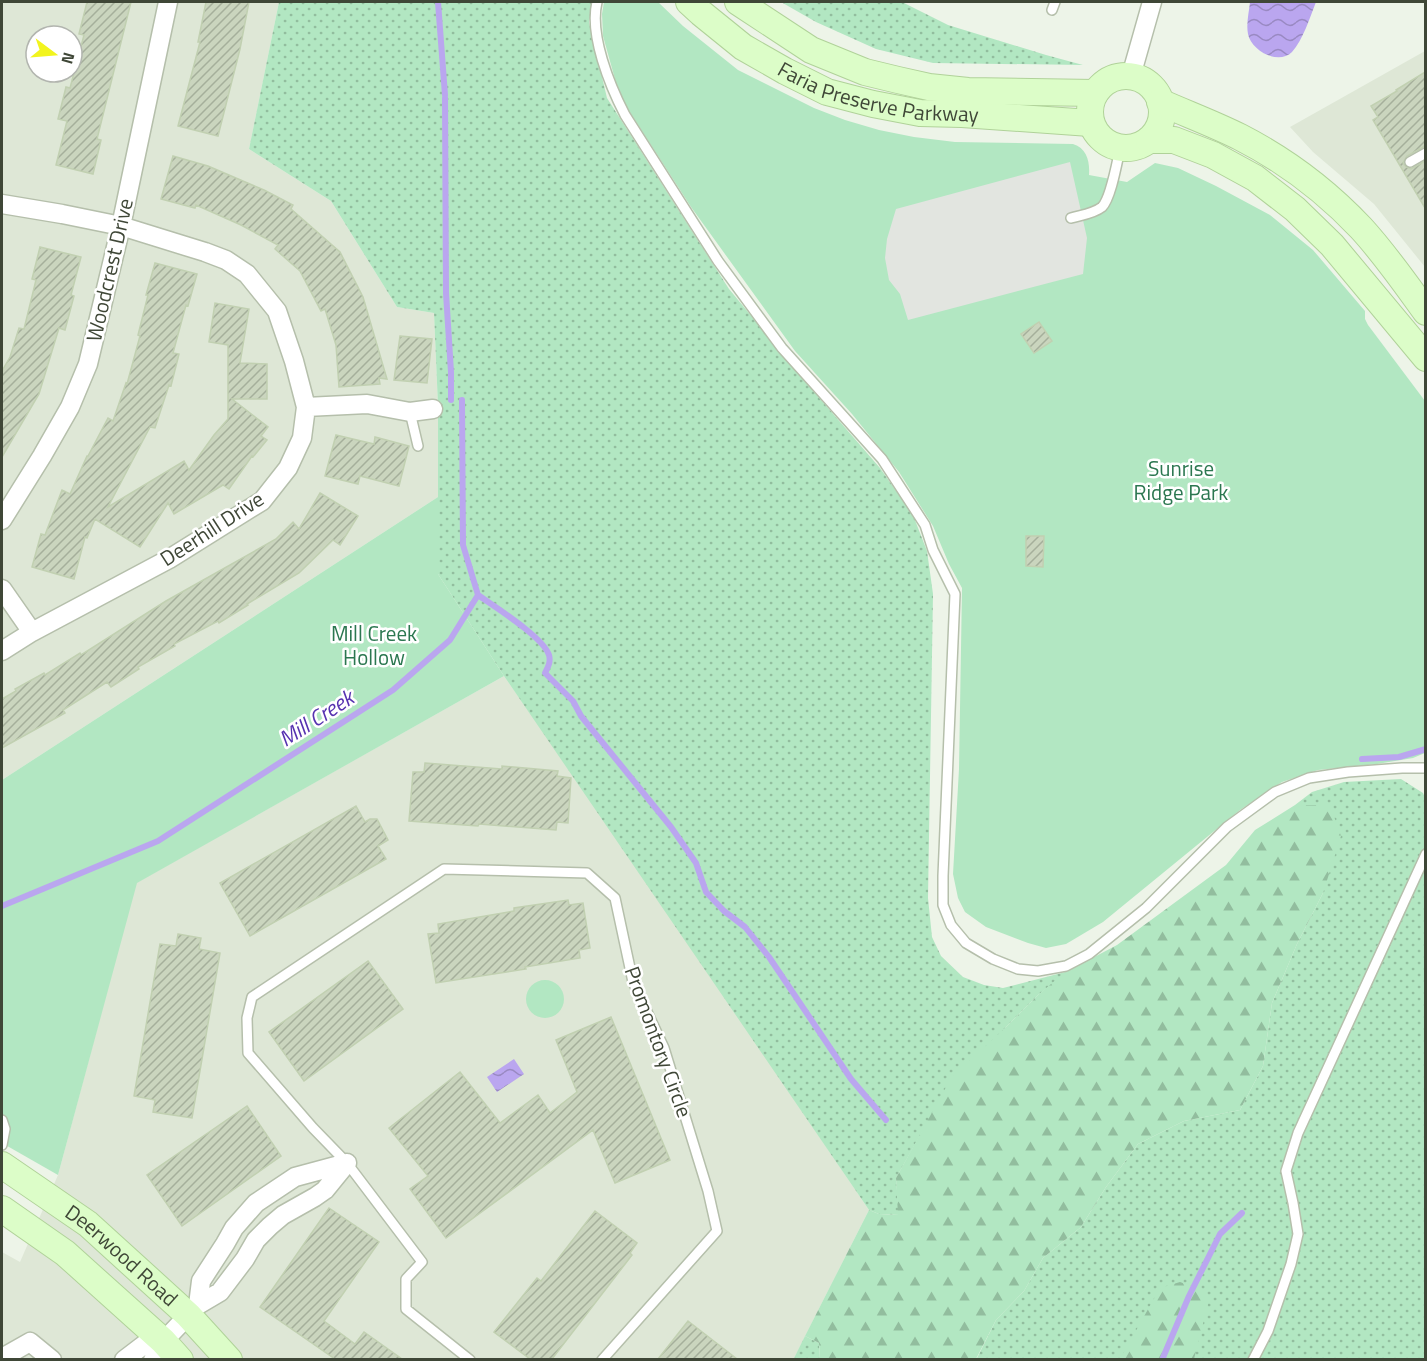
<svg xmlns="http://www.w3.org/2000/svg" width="1427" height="1361" font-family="'Titillium Web',sans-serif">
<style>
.residential{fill:#dee7d6;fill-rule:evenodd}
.grass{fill:url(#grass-dots)}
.forest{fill:url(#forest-firs)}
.green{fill:#b2e7c2}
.parking{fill:#e2e5e0}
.water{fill:url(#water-waves)}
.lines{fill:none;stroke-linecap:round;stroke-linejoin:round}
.stream{stroke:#baa6ef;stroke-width:6}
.building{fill:url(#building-hatch);stroke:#c1d0b1;stroke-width:1.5}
.lane-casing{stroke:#b5bfab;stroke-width:12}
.street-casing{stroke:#b5bfab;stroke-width:21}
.secondary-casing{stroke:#b0d299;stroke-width:28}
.lane{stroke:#fff;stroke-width:9}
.street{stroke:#fff;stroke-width:18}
.secondary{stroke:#dcfdc8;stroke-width:26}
.labels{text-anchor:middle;stroke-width:5;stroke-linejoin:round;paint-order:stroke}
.street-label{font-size:21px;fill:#3f4737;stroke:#fff}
.park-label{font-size:21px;fill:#2b7750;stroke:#fff}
.water-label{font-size:22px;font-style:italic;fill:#5632b0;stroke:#fff}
</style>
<defs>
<pattern id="grass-dots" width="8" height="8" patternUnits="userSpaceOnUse" patternTransform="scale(1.5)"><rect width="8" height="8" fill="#b2e7c2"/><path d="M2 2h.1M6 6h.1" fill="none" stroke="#92bd9e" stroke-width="1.8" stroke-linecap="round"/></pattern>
<pattern id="forest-firs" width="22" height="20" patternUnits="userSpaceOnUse" patternTransform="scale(1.5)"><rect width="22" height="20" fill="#b2e7c2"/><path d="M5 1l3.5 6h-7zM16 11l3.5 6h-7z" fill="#92bd9e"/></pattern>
<pattern id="water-waves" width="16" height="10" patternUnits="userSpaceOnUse" patternTransform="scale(1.5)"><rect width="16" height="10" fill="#baa6ef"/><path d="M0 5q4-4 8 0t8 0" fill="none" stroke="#9989c2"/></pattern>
<pattern id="building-hatch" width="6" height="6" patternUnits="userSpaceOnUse" patternTransform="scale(1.5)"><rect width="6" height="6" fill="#cad5be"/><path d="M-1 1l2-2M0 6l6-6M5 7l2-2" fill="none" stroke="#a5af9b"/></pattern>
</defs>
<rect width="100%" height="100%" fill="#edf4e8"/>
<path class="residential" d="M 2,2 L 279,2 L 249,149 L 331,201 L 397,307 L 434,313 L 438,406 L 438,497 L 2,780 ZM 36,36 L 72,36 L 72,72 L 36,72 Z
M 1425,51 L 1425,267 L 1374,204 L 1313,152 L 1290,127 Z
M 504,676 L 580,784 L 869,1210 L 793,1360 L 2,1359 L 2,1252 L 20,1262 L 58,1175 L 136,883 Z"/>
<path class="grass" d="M 279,2 L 593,2 L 589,22 L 607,98 L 729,289 L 815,393 L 880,468 L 913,515 L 927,551 L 933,594 L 928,898 L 932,937 L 941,956 L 963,977 L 984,985 L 1003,988 L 1069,971 L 1038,995 L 1006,1027 L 922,1132 L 896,1178 L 899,1215 L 879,1214 L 869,1210 L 504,676 L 438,574 L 438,406 L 434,313 L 397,307 L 331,201 L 249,149 Z
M 781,2 L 902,2 L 948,25 L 1046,55 L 1083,65 L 933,63 L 876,49 L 816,22 Z
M 1401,779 L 1423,793 L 1426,800 L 1425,1359 L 976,1360 L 996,1320 L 1024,1291 L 1043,1258 L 1081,1227 L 1106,1187 L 1138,1144 L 1184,1121 L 1240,1110 L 1263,1066 L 1272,1003 L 1297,944 L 1323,893 L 1330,805 L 1295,805 L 1312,792 L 1344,782 Z
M 805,1336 L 819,1343 L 820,1359 L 793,1360 Z"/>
<path class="forest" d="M 1295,805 L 1330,805 L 1341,836 L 1323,893 L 1297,944 L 1272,1003 L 1263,1066 L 1240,1110 L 1184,1121 L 1138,1144 L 1106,1187 L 1081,1227 L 1043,1258 L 1024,1291 L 996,1320 L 976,1359 L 820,1359 L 819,1343 L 805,1336 L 869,1210 L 879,1214 L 898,1215 L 896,1178 L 951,1078 L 1006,1027 L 1038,995 L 1064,973 L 1117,945 L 1226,865 L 1255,830 Z
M 1180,1282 L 1200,1289 L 1208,1304 L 1194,1359 L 1120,1359 L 1160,1288 Z"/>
<path class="green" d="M 604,2 L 658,2 L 683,26 L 738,70 L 814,108 L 845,120 L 879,130 L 914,137 L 955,142 L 1073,144 C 1087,148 1090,162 1089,175 L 1127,182 L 1155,163 L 1178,168 L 1216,186 L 1270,215 L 1313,250 L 1365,311 L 1365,319 L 1368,325 L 1425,401 L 1425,753 L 1413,758 L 1377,764 L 1318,770 L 1282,782 L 1240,810 L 1103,922 L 1066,944 L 1046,948 L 1028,943 L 986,927 L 965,912 L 958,898 L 953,874 L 959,769 L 962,588 L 949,564 L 933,526 L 899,472 L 852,414 L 795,351 L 691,207 L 620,97 L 603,36 L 602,14 Z
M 438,497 L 438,574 L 504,676 L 137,883 L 58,1175 L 2,1143 L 2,780 Z
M526 999a19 19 0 1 1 38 0a19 19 0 1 1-38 0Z"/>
<path class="parking" d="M 1070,162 L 1087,238 L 1083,274 L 908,320 L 900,294 L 889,280 L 885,258 L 887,239 L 896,209 Z"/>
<path class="water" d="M 1250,2 L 1316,2 C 1310,17 1303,40 1292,52 C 1278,66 1251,50 1248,34 C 1246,24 1249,12 1250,2 Z
M 514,1059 L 524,1074 L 497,1092 L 487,1077 Z"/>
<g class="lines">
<path class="stream" d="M 438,2 L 445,95
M 445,98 L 446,293 L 451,372 L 451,400
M 478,595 C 495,607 543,637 549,655 C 551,662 548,667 545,673 L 573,701 L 581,716 L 671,827 L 696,863 L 706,892 L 724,911 L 745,927 L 769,957 L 851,1079 L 886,1120
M 1362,759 L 1399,757 L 1426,749
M 2,906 L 158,841 L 393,690 L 450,640 L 478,595 L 463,545 L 462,400
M 1162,1360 L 1189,1296 L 1220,1234 L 1242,1213"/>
</g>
<path class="building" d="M 87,2 L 131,2 L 97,139 L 101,140 L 93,174 L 56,165 L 67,121 L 58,119 L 66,87 L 70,88 L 84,35 L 79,34 Z
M 206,2 L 249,2 L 240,49 L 218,136 L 178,126 L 200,42 L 198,42 Z
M 1425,72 L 1425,146 L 1407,156 L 1403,163 L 1406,167 L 1411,169 L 1425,161 L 1425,208 L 1373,120 L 1378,117 L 1371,106 L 1397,91 L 1396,90 Z
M 173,156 L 208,166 L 264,190 L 293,205 L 291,209 L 340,252 L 363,297 L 387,379 L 379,378 L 380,384 L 339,387 L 336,345 L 325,309 L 321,311 L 300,271 L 275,249 L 278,245 L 241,225 L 196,205 L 195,208 L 161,199 Z
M 40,247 L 81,257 L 71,295 L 74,296 L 65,330 L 59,328 L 39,394 L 2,457 L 2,371 L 10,357 L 19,328 L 24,329 L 36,280 L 32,279 Z
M 155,263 L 197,274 L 188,306 L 186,305 L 173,353 L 179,354 L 171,386 L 169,385 L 155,428 L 150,427 L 108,507 L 184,461 L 189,470 L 214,435 L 228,419 L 228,345 L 209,342 L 215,303 L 249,309 L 240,363 L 267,364 L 267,399 L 232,399 L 268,427 L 261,436 L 267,440 L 253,457 L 252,456 L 229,489 L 223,485 L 174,514 L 168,503 L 140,547 L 95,519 L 87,538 L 85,537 L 74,579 L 32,567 L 41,534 L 45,535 L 62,490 L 70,494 L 87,456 L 88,456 L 108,418 L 113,421 L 126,383 L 127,384 L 140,336 L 138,335 L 148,295 L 146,295 Z
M 1039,322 L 1052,341 L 1034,353 L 1021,334 Z
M 400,336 L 432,339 L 427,383 L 394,380 Z
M 336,435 L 374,444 L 375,437 L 409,446 L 399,486 L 360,476 L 358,484 L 325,476 Z
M 320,493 L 358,516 L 340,545 L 333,540 L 299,573 L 247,604 L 248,605 L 219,623 L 218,621 L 174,644 L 175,646 L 138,667 L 139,669 L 111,687 L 107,682 L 63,710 L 65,713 L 2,748 L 2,699 L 16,691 L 15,689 L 44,673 L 45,675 L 80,653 L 81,655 L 166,601 L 276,539 L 293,522 L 299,529 Z
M 1026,536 L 1044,536 L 1043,567 L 1026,566 Z
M 425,763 L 502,769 L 502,766 L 558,771 L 557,776 L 571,778 L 568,823 L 557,822 L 556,830 L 479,824 L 478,826 L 409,821 L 413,772 L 424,772 Z
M 356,806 L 365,822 L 370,819 L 377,819 L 388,840 L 378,846 L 386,859 L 250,936 L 220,883 Z
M 568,900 L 569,905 L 583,903 L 590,948 L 579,950 L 580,958 L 525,967 L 526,969 L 436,983 L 428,934 L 439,933 L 438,924 L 514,911 L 514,908 Z
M 178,934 L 201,938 L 199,949 L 220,953 L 192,1118 L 153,1112 L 155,1100 L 134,1096 L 160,944 L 176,946 Z
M 368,961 L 403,1009 L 304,1081 L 269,1032 Z
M 611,1017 L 670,1160 L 615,1183 L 593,1130 L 446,1238 L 410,1189 L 428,1176 L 389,1128 L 460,1072 L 500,1123 L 538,1095 L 550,1113 L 577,1092 L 556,1040 Z
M 247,1106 L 281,1156 L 182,1226 L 147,1175 Z
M 329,1208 L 379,1242 L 324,1321 L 355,1344 L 364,1332 L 402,1359 L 335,1359 L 260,1307 Z
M 595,1211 L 637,1243 L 630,1253 L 632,1255 L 552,1359 L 530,1359 L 494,1332 L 537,1278 L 541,1281 Z
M 688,1321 L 737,1359 L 658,1359 Z"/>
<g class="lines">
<defs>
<path id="lane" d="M 597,2 C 589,35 610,86 625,115 L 718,261 L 782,348 L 882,459 L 925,525 L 933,550 L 955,594 L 943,876 L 943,905 L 951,925 L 966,943 L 993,959 L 1018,969 L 1038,971 L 1066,966 L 1089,954 L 1146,908 L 1227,827 L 1275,792 L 1309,778 L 1348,772 L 1402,768 L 1426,768
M 1052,10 L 1055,2
M 1410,162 L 1426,153
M 1071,218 C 1081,215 1093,214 1102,207 C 1111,198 1117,162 1120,149
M 410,412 L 418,446
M 2,1120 L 5,1129 L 2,1145
M 470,1360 L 406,1309 L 406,1279 L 422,1262 L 347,1163 L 313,1128 L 248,1053 L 247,1018 L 252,997 L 444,869 L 587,873 L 615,898 L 633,982 L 664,1048 L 708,1191 L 717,1231 L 602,1360
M 1253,1360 L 1268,1331 L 1291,1264 L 1298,1234 L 1293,1203 L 1286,1171 L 1298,1133 L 1426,854"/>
<path id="street" d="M 1131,76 L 1152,2
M 2,204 L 62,214 L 121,226 L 205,252 L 226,260 L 247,274 L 277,311 L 294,361 L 306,407 L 302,438 L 288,468 L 262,501 L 169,559 L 32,632 L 2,651
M 306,407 L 367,404 L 410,412 L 433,409
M 2,520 L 42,456 L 70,407 L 88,364 L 121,226 L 168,2
M 2,589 L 32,632
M 198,1305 L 201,1281 L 225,1244 L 234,1228 L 256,1203 L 295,1177 L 347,1163
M 2,1358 L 30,1342 L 52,1360
M 124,1360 L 145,1344 L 158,1347
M 153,1360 L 156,1356 L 158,1347 L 198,1305 L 220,1292 L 245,1259 L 256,1240 L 270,1226 L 283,1215 L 315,1197 L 325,1190 L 347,1163"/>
<g id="secondary">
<path id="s1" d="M 689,2 L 701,13 L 743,47 L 785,71 L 827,92 L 873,104 L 920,113 L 962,114 L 1090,123"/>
<path d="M 738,2 L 811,50 L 865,72 L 898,80 L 929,87 L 968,91 L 1095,93"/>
<circle cx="1126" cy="112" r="36"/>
<path d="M 1160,102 C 1187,114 1214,124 1240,137 C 1285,160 1327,192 1361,228 C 1385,254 1405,283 1426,312"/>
<path d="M 1149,140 L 1174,140 L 1213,155 L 1255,178 L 1295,209 L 1332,245 L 1426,358"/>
<path id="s2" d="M 2,1165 L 88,1224 L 188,1315 L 229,1360"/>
<path d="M 2,1209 L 65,1253 L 163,1341 L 180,1360"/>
</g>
</defs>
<use href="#lane" class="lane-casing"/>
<use href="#street" class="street-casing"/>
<use href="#secondary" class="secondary-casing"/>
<use href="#lane" class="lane"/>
<use href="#street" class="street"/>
<use href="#secondary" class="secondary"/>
</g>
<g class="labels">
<g class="street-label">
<text dy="7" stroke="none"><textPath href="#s1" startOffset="216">Faria Preserve Parkway</textPath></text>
<text transform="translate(110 270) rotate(-77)" y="7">Woodcrest Drive</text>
<text transform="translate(212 529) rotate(-33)" y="7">Deerhill Drive</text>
<text transform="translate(658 1042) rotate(70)" y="7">Promontory Circle</text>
<text dy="7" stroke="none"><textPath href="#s2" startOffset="150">Deerwood Road</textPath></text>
</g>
<g class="park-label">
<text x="1181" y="476">Sunrise<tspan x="1181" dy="24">Ridge Park</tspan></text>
<text x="374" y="641">Mill Creek<tspan x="374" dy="24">Hollow</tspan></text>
</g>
<g class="water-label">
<text transform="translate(316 718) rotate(-33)" y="8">Mill Creek</text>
</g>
</g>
<rect width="1427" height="1361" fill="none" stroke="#3f4737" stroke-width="6"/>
<g transform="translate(54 54) rotate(106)"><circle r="28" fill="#ffffff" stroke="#b2b5af" stroke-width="1.5"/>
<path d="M0-4.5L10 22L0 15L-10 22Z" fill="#f2f41e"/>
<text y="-9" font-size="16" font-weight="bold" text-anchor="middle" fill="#3f4737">N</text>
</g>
</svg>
